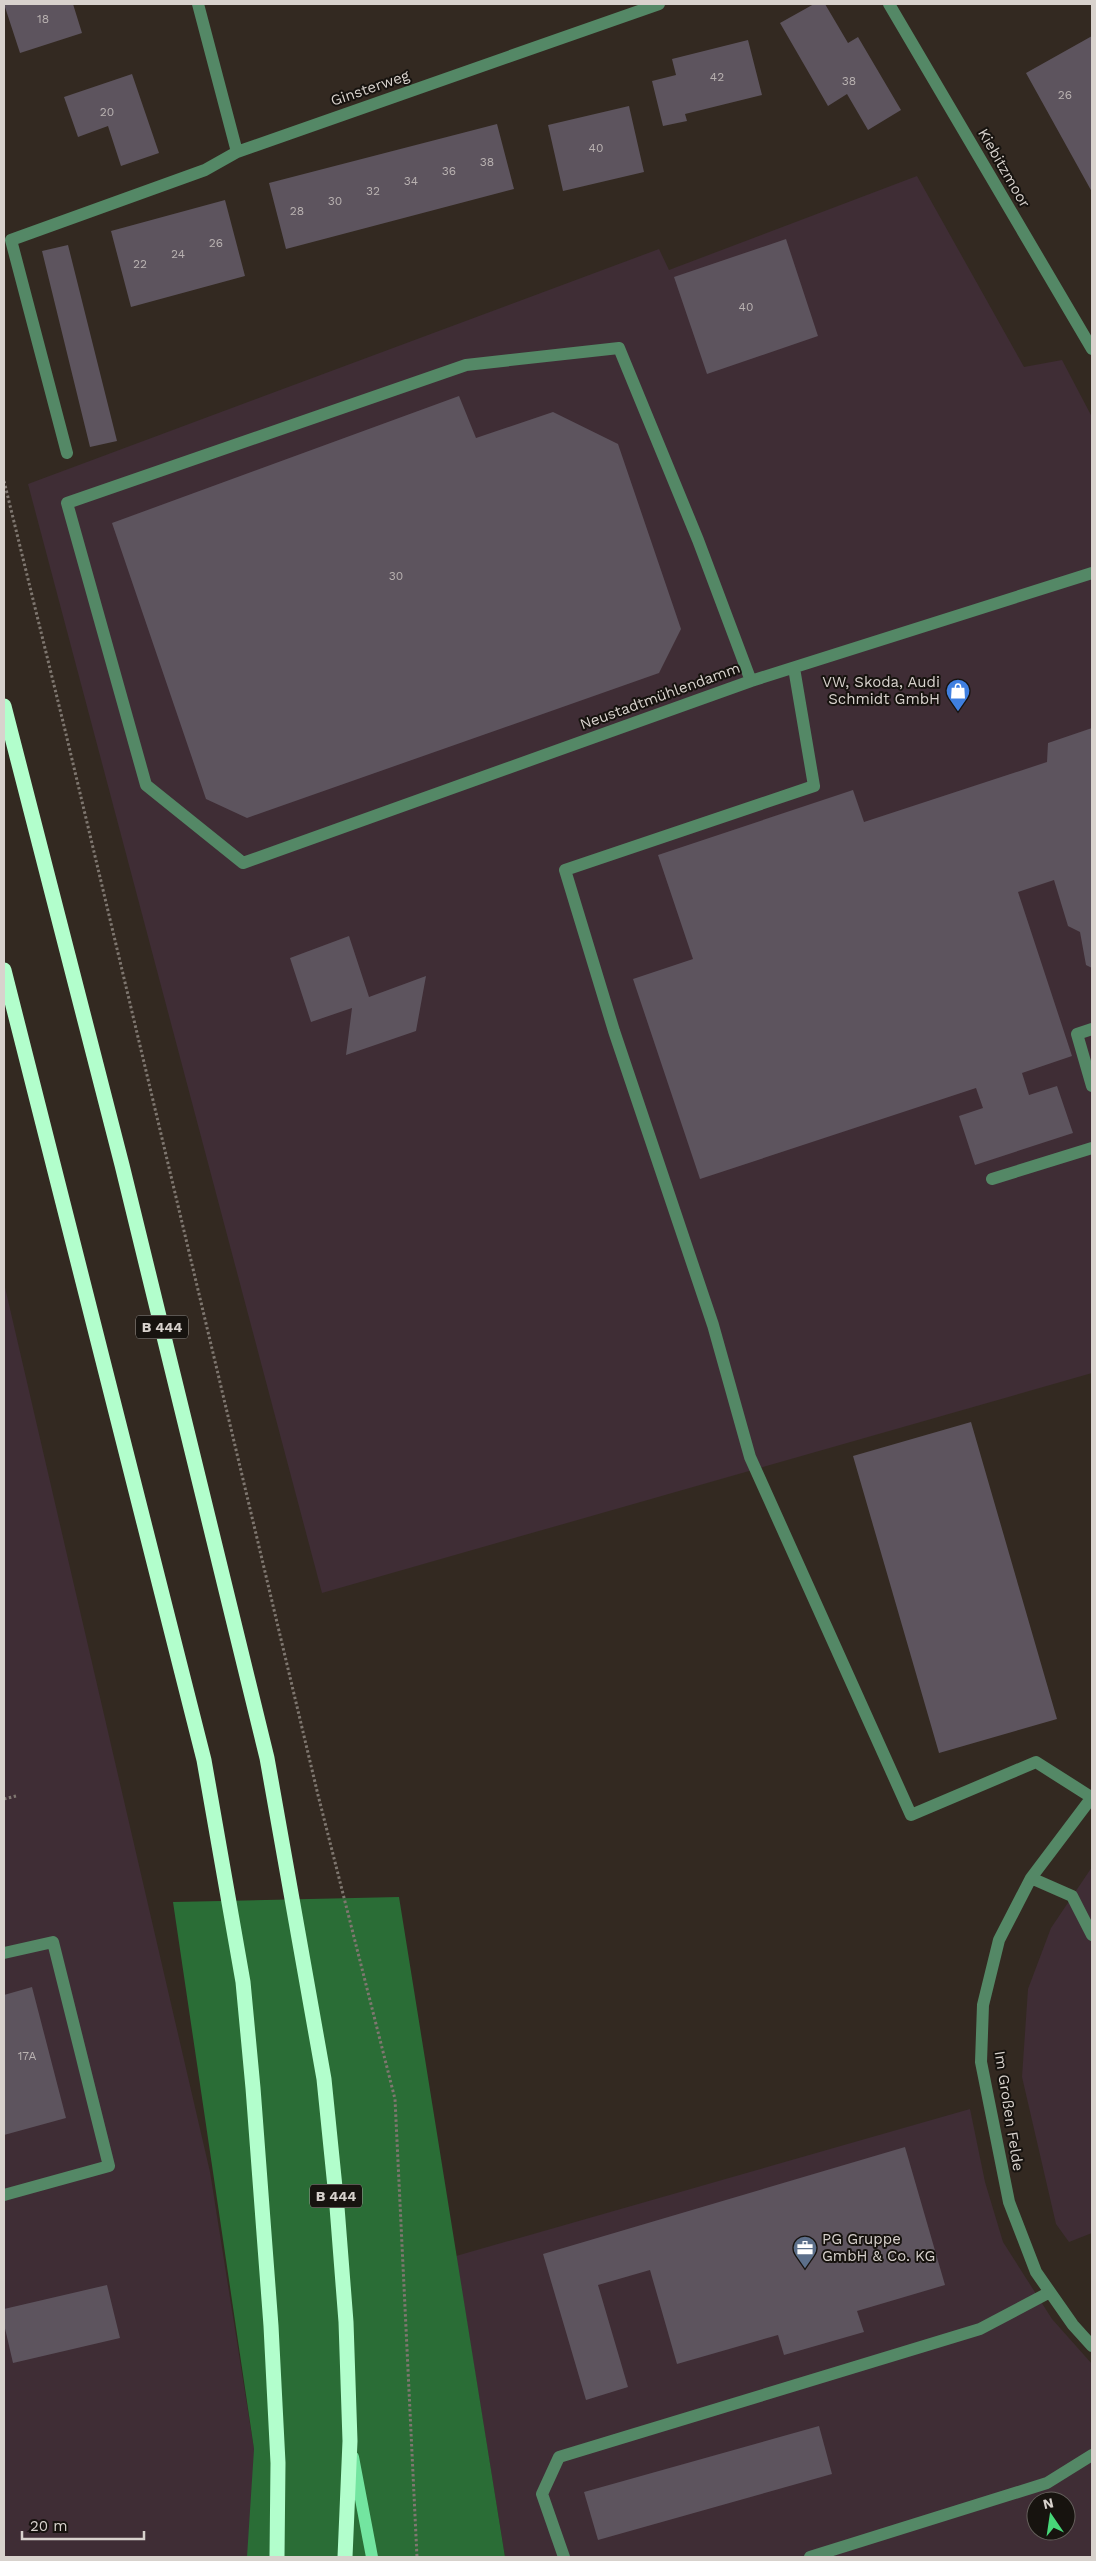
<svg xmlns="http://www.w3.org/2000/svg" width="1096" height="2561" font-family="'Work Sans',sans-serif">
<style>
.industrial{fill:#3f2d35;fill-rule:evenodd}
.forest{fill:#2a6d36}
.building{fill:#5d545e}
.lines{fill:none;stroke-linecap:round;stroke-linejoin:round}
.path{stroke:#7f7770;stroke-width:3;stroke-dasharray:2.5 2.5;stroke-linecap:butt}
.minor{stroke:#548866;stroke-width:12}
.major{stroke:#73e5a0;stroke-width:12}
.highway{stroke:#b2fecc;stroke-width:15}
.labels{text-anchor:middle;stroke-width:4;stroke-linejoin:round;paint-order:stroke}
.number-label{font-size:12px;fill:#b9b2b1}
.shield{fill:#17130f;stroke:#9e9994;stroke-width:1}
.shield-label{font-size:14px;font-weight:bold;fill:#d8d2cd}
.street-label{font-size:15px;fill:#d8d2cd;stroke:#17130f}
.poi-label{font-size:15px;fill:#d8d2cd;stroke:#17130f;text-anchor:end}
</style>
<rect width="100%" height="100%" fill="#332921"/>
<path class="industrial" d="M 917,176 L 1024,367 L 1062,360 L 1092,417 L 1092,1373 L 322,1593 L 28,484 L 659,249 L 669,270 Z
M 4,1283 L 210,2172 L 254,2449 L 252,2557 L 4,2557 Z
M 1092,1867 L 1092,2233 L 1069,2242 L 1056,2224 L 1022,2077 L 1028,1989 L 1051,1928 Z
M 970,2109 L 985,2182 L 1003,2242 L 1052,2319 L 1092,2364 L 1092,2557 L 505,2557 L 456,2256 ZM 1036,2501 L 1066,2501 L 1066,2531 L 1036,2531 Z"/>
<path class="forest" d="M 399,1897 L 505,2557 L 247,2557 L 254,2449 L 173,1902 Z"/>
<path class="building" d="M 4,4 L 73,4 L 82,33 L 20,53 Z
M 814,4 L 825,4 L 848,43 L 858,37 L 901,110 L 868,130 L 847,94 L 828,106 L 780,23 Z
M 1092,36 L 1092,192 L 1026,73 Z
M 748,40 L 762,95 L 685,114 L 687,121 L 663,126 L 652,81 L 676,75 L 672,59 Z
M 132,74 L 159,153 L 121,166 L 108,126 L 78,137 L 64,97 Z
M 629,106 L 644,172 L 563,191 L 548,125 Z
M 497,124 L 514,189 L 286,249 L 269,183 Z
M 225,200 L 245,276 L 131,307 L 111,231 Z
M 786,239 L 818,336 L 707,374 L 674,277 Z
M 68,245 L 117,441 L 90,447 L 42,251 Z
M 459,396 L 476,438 L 553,412 L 618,444 L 681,629 L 659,673 L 247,818 L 206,799 L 112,523 Z
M 1092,728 L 1092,968 L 1086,965 L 1080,932 L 1068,926 L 1054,880 L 1018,892 L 1072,1056 L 1022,1073 L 1029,1095 L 1057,1086 L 1073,1133 L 975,1165 L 959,1116 L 983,1108 L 976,1088 L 700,1179 L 633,979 L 693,959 L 658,855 L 853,790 L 864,822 L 1047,762 L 1048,743 Z
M 349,936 L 369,997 L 426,976 L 416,1031 L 346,1055 L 352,1008 L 311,1022 L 290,958 Z
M 971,1422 L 1057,1719 L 939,1753 L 853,1456 Z
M 32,1987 L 66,2118 L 4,2135 L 4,1995 Z
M 905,2147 L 945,2285 L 857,2311 L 864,2332 L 784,2355 L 778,2335 L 677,2364 L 650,2270 L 598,2285 L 628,2387 L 586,2400 L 543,2254 Z
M 107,2285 L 120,2338 L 13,2363 L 4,2324 L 4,2309 Z
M 819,2426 L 832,2474 L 598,2540 L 584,2492 Z"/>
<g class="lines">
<path class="path" d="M 4,481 L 66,734 L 318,1795 L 395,2099 L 417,2557
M 4,1799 L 16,1796"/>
<path class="minor" d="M 198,4 L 237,152 L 659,4
M 889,4 L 1092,349
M 67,453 L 11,240 L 205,170 L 237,152
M 794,668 L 814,786 L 565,870 L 614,1031 L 713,1325 L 750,1457 L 911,1815 L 1036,1762 L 1091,1797
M 751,681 L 698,540 L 619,348 L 466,365 L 67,503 L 146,785 L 243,863 L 751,681 L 1092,573
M 1092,1029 L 1077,1034 L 1092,1086
M 992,1179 L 1092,1148
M 1092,1797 L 1031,1878 L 999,1940 L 983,2005 L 981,2062 L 1009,2202 L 1036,2272 L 1073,2325 L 1092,2346
M 1031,1878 L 1072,1896 L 1092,1935
M 4,1953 L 53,1942 L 109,2166 L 4,2195
M 564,2557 L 542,2494 L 559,2457 L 980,2329 L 1050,2292
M 810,2557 L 1047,2483 L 1092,2455"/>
<path class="major" d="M 353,2457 L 372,2557"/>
<path class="highway" d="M 4,706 L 122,1165 L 267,1758 L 324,2079 L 337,2207 L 346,2322 L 350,2441 L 345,2557
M 4,970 L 204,1760 L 243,1982 L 253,2088 L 271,2326 L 278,2463 L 277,2557"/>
</g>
<defs>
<symbol id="shop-pin" viewBox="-11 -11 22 30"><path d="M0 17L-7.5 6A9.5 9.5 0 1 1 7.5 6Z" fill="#3f7fe0" stroke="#17130f"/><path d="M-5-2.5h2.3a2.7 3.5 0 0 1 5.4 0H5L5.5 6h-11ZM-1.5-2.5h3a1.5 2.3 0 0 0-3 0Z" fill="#fff"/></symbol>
<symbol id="office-pin" viewBox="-11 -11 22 30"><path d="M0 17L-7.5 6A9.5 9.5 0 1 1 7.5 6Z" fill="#5c6f8a" stroke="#17130f"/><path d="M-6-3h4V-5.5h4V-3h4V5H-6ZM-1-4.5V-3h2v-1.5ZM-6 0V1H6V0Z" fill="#fff"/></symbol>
</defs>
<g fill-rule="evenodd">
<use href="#shop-pin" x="944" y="677" width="28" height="38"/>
<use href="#office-pin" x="791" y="2234" width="28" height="38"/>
</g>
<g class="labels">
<g class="number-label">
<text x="43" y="23">18</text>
<text x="717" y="81">42</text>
<text x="849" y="85">38</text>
<text x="1065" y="99">26</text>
<text x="107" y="116">20</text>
<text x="596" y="152">40</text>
<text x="487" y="166">38</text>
<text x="449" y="175">36</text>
<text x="411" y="185">34</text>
<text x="373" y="195">32</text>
<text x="335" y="205">30</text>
<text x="297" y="215">28</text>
<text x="216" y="247">26</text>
<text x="178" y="258">24</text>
<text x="140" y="268">22</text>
<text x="746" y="311">40</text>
<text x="396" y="580">30</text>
<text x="27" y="2060">17A</text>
</g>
<g class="shield">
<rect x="136" y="1315.5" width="52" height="23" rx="4"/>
<rect x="310" y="2184.5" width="52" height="23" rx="4"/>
</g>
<g class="shield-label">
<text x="162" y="1332">B 444</text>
<text x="336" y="2201">B 444</text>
</g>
<g class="street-label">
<text transform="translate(370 88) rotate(-19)" y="5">Ginsterweg</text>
<text transform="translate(1004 168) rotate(60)" y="5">Kiebitzmoor</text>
<text transform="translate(660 696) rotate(-20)" y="5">Neustadtmühlendamm</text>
<text transform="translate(1009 2111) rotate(81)" y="5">Im Großen Felde</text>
</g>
<g class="poi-label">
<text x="940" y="687">VW, Skoda, Audi<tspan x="940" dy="17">Schmidt GmbH</tspan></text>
<text x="822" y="2244" text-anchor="start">PG Gruppe<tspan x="822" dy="17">GmbH &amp; Co. KG</tspan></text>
</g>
</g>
<rect width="1096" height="2561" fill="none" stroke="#d8d2cd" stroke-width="10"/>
<g transform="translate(1051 2516) rotate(347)"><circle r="24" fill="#17130f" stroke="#645f5b"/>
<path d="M0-4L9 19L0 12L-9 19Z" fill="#47d779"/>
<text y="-8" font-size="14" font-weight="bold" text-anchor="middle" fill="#d8d2cd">N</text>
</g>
<path d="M22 2531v8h122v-8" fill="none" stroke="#d8d2cd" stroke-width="2.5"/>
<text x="30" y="2531" font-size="15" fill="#d8d2cd" stroke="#17130f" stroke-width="4" paint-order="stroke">20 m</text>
</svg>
